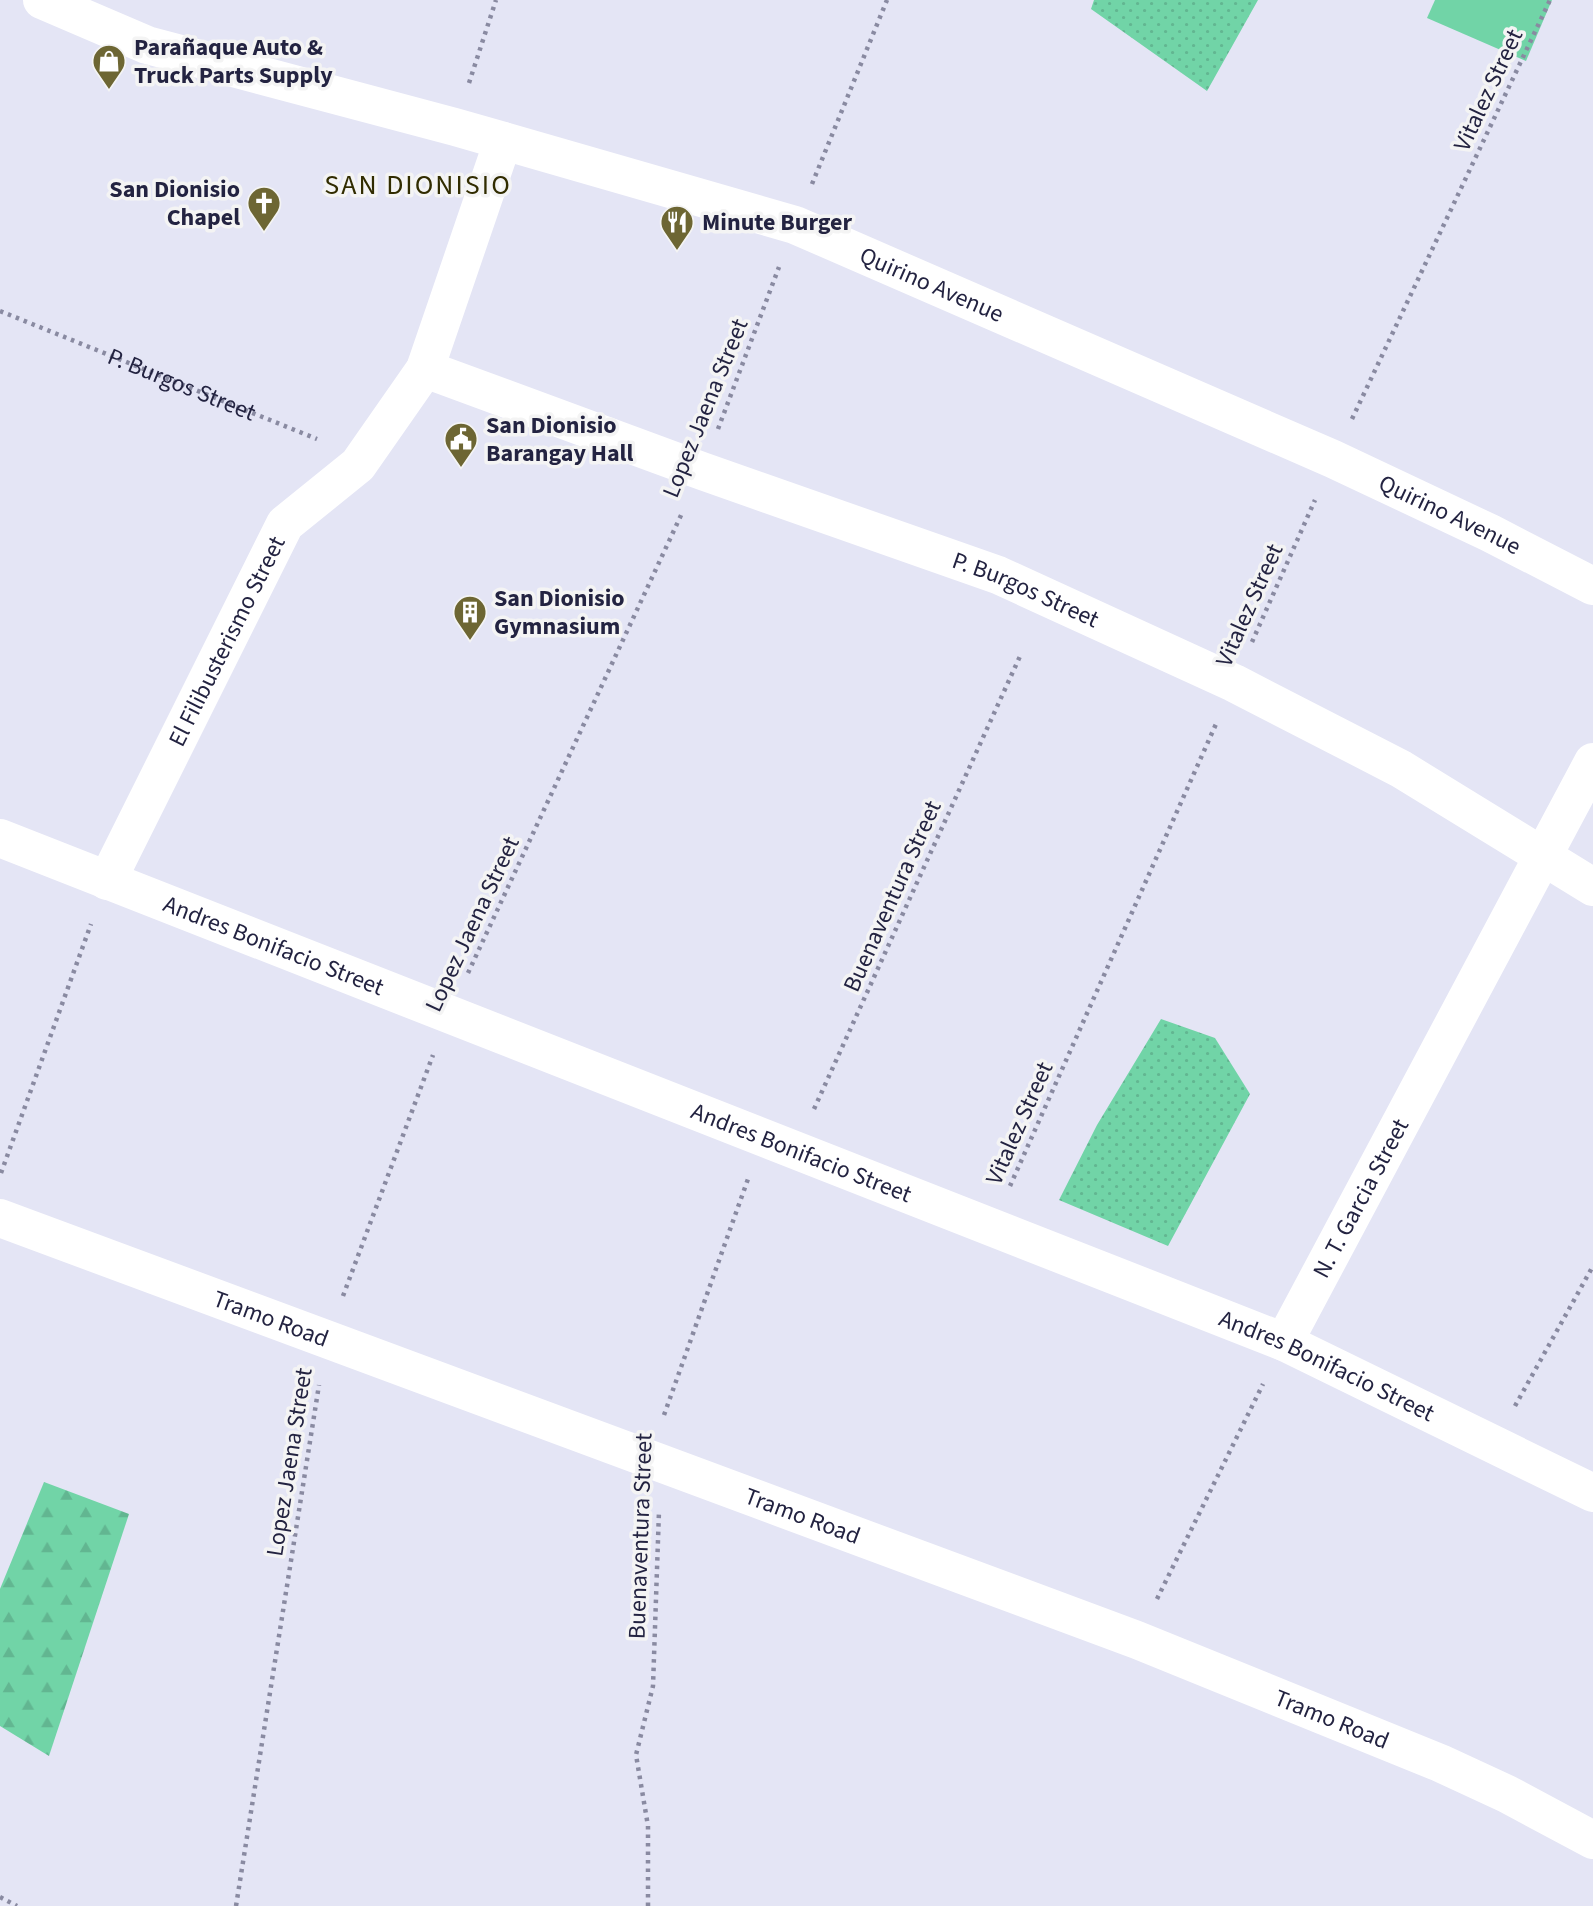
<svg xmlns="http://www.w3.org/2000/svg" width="1593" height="1906" font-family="'Source Sans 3',sans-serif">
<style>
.grass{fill:url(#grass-dots)}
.forest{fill:url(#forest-firs)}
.pitch{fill:#71d4a7}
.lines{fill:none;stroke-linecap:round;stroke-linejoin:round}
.path{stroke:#898aa1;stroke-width:4.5;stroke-dasharray:3.5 5;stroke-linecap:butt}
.minor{stroke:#fff;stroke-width:38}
.secondary{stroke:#fff;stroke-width:38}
.labels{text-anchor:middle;stroke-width:7;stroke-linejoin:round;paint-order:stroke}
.poi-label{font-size:24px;font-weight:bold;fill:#232341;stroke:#f4f4f4;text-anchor:start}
.street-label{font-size:24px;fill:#232341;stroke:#f4f4f4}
.quarter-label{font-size:28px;letter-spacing:2px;fill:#312c00;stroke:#f4f4f4}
</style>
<defs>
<pattern id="grass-dots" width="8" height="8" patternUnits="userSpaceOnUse" patternTransform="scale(1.75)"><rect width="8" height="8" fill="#71d4a7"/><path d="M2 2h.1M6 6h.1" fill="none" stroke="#62b691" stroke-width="1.8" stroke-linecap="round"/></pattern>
<pattern id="forest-firs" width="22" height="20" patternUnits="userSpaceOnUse" patternTransform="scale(1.75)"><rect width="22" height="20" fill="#71d4a7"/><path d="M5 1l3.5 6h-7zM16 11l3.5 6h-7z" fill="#62b691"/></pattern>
</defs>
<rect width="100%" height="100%" fill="#e4e5f5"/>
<path class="grass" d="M 1094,0 L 1258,0 L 1207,91 L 1091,9 Z
M 1161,1019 L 1215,1038 L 1250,1094 L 1168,1246 L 1059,1200 L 1097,1125 Z"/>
<path class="forest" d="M 44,1482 L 129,1514 L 49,1756 L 0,1726 L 0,1589 Z"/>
<path class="pitch" d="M 1435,0 L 1552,0 L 1526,61 L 1427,18 Z"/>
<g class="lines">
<g class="path">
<path d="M 469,83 L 496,0"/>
<path d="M 812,184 L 887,0"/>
<path id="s1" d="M 0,311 L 317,439"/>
<path d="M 1352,419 L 1550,0"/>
<path d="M 718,429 L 779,267"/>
<path d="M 1252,642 L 1315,500"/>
<path d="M 468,973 L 683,511"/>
<path d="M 814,1109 L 1021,654"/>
<path d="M 1,1173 L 91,924"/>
<path d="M 1010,1186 L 1216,724"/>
<path d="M 343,1296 L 433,1055"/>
<path d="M 1515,1406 L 1593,1266"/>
<path d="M 664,1415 L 748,1179"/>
<path d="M 1157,1599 L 1263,1384"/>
<path d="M 0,1897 L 17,1906"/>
<path d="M 236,1906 L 319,1385"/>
<path d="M 648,1906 L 648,1826 L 636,1755 L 653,1686 L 659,1511"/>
</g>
<g class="minor">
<path id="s2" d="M 425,369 L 702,471 L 998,575 L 1234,683 L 1401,769 L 1593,887"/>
<path id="s3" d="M 0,838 L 1284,1342 L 1593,1493"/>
<path id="s4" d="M 107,881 L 285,524 L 358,465 L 425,369 L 503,141"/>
<path id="s5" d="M 0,1218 L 1137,1640 L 1440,1763 L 1507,1794 L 1593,1840"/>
<path id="s6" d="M 1284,1342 L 1593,762"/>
</g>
<path class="secondary" id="s7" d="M 42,0 L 147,45 L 455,127 L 795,225 L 1333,459 L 1490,533 L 1593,586"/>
</g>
<defs>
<symbol id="shop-pin" viewBox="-11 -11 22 30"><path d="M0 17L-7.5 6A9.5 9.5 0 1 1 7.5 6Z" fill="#6d6633" stroke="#f4f4f4"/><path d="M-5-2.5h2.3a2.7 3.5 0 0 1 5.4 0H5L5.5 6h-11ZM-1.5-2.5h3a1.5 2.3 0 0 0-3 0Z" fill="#fff"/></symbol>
<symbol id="church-pin" viewBox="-11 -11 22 30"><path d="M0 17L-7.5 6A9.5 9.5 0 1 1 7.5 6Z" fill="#6d6633" stroke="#f4f4f4"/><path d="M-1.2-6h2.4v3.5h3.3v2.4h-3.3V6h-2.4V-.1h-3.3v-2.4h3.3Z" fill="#fff"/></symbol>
<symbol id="restaurant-pin" viewBox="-11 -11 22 30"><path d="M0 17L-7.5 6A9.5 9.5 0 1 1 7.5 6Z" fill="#6d6633" stroke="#f4f4f4"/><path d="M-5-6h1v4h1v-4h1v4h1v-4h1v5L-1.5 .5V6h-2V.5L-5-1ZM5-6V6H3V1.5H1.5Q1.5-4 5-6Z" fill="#fff"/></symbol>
<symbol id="civic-pin" viewBox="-11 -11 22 30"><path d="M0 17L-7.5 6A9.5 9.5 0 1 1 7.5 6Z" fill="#6d6633" stroke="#f4f4f4"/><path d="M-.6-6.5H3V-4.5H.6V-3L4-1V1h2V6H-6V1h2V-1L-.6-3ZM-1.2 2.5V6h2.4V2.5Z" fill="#fff"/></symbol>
<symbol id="building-pin" viewBox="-11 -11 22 30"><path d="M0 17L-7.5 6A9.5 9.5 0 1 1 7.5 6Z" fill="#6d6633" stroke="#f4f4f4"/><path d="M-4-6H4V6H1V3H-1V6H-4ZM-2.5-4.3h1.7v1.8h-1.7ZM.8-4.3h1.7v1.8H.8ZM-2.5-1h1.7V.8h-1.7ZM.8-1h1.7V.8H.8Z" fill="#fff"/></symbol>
</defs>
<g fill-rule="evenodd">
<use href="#shop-pin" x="90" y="42" width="38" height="52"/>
<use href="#church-pin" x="245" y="184" width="38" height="52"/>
<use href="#restaurant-pin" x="658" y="203" width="38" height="52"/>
<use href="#civic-pin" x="442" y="420" width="38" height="52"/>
<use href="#building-pin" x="451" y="593" width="38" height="52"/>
</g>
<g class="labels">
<g class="poi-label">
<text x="134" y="55">Parañaque Auto &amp;<tspan x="134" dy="28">Truck Parts Supply</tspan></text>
<text x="240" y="197" text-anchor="end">San Dionisio<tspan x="240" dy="28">Chapel</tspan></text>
<text x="702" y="230">Minute Burger</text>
<text x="486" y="433">San Dionisio<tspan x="486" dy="28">Barangay Hall</tspan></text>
<text x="494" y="606">San Dionisio<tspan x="494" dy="28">Gymnasium</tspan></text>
</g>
<g class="street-label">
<text transform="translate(1488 90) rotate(-65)" y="8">Vitalez Street</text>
<text dy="8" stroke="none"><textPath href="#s7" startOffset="936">Quirino Avenue</textPath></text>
<text dy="8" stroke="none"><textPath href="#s1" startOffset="196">P. Burgos Street</textPath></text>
<text transform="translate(705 408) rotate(-68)" y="8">Lopez Jaena Street</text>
<text dy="8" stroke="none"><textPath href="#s7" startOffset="1503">Quirino Avenue</textPath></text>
<text dy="8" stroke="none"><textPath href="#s2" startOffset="640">P. Burgos Street</textPath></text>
<text transform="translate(1249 605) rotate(-66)" y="8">Vitalez Street</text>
<text dy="8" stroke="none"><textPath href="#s4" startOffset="268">El Filibusterismo Street</textPath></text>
<text transform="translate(892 896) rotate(-66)" y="8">Buenaventura Street</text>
<text transform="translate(472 924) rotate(-65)" y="8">Lopez Jaena Street</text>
<text dy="8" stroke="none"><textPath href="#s3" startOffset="294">Andres Bonifacio Street</textPath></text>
<text transform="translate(1019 1123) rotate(-66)" y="8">Vitalez Street</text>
<text dy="8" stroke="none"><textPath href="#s3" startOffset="861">Andres Bonifacio Street</textPath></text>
<text dy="8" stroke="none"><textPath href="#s6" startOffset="163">N. T. Garcia Street</textPath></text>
<text dy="8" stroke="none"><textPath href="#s5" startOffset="289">Tramo Road</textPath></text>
<text dy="8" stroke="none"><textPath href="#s3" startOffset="1428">Andres Bonifacio Street</textPath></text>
<text transform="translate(289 1462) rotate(-81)" y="8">Lopez Jaena Street</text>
<text dy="8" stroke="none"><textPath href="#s5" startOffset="856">Tramo Road</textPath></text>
<text transform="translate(640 1536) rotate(-88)" y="8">Buenaventura Street</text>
<text dy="8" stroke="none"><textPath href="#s5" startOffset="1423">Tramo Road</textPath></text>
</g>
<g class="quarter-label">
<text x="418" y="194">SAN DIONISIO</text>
</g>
</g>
</svg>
